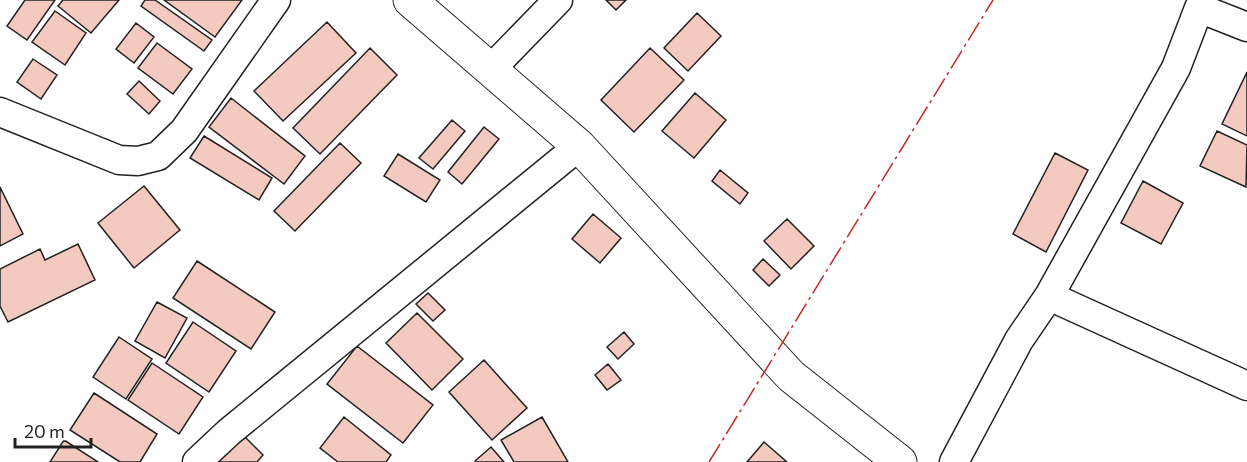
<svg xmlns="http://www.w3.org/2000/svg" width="1247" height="462" font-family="Commissioner,sans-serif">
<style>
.building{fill:#f3c9c0;stroke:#222;stroke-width:1.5}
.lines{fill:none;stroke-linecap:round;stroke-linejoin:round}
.minor-casing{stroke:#222;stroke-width:31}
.major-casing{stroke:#222;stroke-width:35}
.minor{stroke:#fff;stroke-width:28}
.major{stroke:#fff;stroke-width:33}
.power{stroke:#c62828;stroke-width:1.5;stroke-dasharray:21 4.5 3 4.5;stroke-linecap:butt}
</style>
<rect width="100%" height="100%" fill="#fff"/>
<path class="building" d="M 25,0 L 55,0 L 27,40 L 7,26 Z
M 63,0 L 119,0 L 91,33 L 58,6 Z
M 145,0 L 155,0 L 212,40 L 204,51 L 141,6 Z
M 164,0 L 242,0 L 215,37 Z
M 606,0 L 626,0 L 616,10 Z
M 55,11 L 86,33 L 65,65 L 32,42 Z
M 697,13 L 721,36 L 688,71 L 664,48 Z
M 327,22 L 356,53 L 283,121 L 254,91 Z
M 136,23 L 154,37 L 134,63 L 116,49 Z
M 157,43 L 192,69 L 173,94 L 138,68 Z
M 370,48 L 397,75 L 320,154 L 293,128 Z
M 650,48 L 684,80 L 634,132 L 601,100 Z
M 33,59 L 57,75 L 41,99 L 17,82 Z
M 1247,72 L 1247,136 L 1222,124 Z
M 139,81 L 160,101 L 149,114 L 127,94 Z
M 695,93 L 726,120 L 694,158 L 662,131 Z
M 231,98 L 305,156 L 284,184 L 209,127 Z
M 452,120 L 465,131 L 433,169 L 419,158 Z
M 484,127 L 499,139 L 462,184 L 448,172 Z
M 1217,131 L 1247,145 L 1246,187 L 1200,166 Z
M 204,136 L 272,178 L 259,200 L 190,158 Z
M 340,143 L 361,163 L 295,231 L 274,211 Z
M 1055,153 L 1088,170 L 1046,252 L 1013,234 Z
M 398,154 L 440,180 L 426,202 L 384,176 Z
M 720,170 L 748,193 L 740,204 L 712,181 Z
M 1143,181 L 1183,203 L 1161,244 L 1121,223 Z
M 144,186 L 180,230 L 134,268 L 98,223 Z
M 0,187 L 23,234 L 0,246 Z
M 593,214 L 621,238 L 600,263 L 572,239 Z
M 787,219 L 814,246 L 791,269 L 764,241 Z
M 78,244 L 95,280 L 8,322 L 0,306 L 0,269 L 40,249 L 45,260 Z
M 763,259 L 780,275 L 769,286 L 753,270 Z
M 197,261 L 275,312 L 251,349 L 173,298 Z
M 428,293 L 445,310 L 433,321 L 416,304 Z
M 157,302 L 187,318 L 165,358 L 135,341 Z
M 417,313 L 463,359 L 432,390 L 386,343 Z
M 193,322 L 236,351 L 209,392 L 166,363 Z
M 624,332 L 634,344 L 618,359 L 607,347 Z
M 119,337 L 152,359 L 126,399 L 93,377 Z
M 357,346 L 433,405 L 403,443 L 327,384 Z
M 484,360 L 527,408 L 492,440 L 449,392 Z
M 152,363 L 203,397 L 179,434 L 128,400 Z
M 608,364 L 621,380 L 607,390 L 595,375 Z
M 94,393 L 157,434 L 140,462 L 120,462 L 70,430 Z
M 344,417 L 391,455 L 386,462 L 338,462 L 320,448 Z
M 542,417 L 568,462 L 514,462 L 501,440 Z
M 242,434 L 263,455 L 257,462 L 216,462 Z
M 64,440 L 98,462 L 50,462 Z
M 764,442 L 787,462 L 747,462 Z
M 491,447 L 504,462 L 476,462 L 475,461 Z"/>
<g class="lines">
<defs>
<path id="minor" d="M 491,69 L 558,0
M 0,112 L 119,160 L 138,161 L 158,156 L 184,131 L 276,0
M 1049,296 L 1247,386
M 197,462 L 229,432 L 579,146
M 954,462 L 1019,340 L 1049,296 L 1176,68 L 1199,8 L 1247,27"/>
<path id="major" d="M 410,0 L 579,146 L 791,376 L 900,462"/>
</defs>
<use href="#minor" class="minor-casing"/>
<use href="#major" class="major-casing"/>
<use href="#minor" class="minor"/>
<use href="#major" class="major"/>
<path class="power" d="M 709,462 L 993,0"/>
</g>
<path d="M15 438v9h76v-9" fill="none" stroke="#222222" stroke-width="3"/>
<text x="24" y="438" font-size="18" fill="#222222" stroke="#ffffff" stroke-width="4.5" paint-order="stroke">20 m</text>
</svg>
